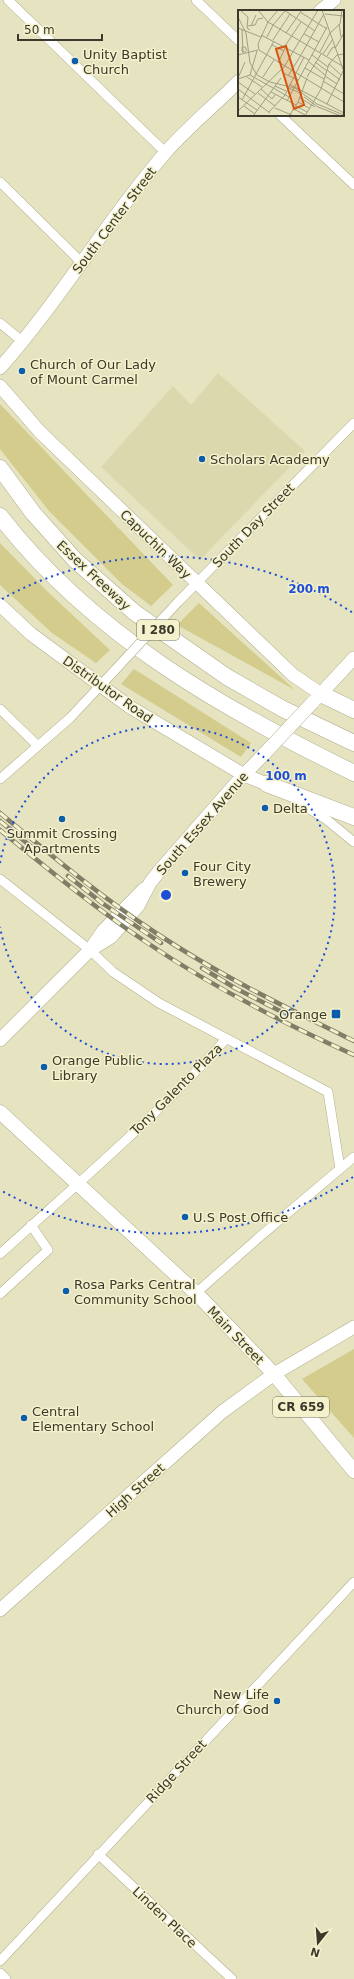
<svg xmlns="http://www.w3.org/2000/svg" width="354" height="1979" font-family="'DejaVu Sans',sans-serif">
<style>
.built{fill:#dcd8ad}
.green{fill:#d3cc8d}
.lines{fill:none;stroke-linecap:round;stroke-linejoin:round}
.street-casing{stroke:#b1ae8c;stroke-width:10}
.secondary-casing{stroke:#b1ae8c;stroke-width:14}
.primary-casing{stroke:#b1ae8c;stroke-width:15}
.highway-casing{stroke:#b1ae8c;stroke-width:17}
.street{stroke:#fff;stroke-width:9}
.secondary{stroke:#fff;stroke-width:13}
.primary{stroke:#fff;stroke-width:14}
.highway{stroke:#fff;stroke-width:16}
.rail-casing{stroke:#807e67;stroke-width:4.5}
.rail{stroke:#f4f1cd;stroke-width:3;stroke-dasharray:9;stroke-linecap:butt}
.street-bridge-casing{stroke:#b1ae8c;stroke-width:10;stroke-linecap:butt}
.secondary-bridge-casing{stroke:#b1ae8c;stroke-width:14;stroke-linecap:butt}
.street-bridge{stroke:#fff;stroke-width:9}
.secondary-bridge{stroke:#fff;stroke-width:13}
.ring{fill:none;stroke:#1d4ed8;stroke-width:2;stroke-dasharray:2 4}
.poi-dot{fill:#095dab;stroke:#f4f1cd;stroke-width:1.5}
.labels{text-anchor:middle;stroke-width:3;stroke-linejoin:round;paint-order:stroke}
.shield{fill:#f4f1cd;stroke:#72705c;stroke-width:1}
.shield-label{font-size:12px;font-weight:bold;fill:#3a392b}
.poi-label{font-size:13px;fill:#3a392b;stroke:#f4f1cd;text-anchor:start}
.street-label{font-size:13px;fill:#3a392b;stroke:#f4f1cd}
.inset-road{fill:none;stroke:#a19f84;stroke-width:1}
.view{fill:#d7560f;fill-opacity:0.15;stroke:#d7560f;stroke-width:2}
.inset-edge{fill:none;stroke:#3a392b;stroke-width:2}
.centre{fill:#1d4ed8;stroke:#f4f1cd;stroke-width:2}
.ring-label{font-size:12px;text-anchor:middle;font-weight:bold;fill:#1d4ed8;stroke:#f4f1cd;stroke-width:3;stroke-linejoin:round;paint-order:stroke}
</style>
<rect width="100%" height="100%" fill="#e6e3c0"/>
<path class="built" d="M 218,373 L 305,451 L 200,560 L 101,467 L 173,386 L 191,405 Z"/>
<path class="green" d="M 0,404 L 173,585 L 151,606 L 122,584 L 49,511 L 0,449 Z
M 0,543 L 50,594 L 110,650 L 96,663 L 52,633 L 0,585 Z
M 199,603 L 295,690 L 177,625 Z
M 134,669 L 251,743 L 241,757 L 121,684 Z
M 354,1349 L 354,1438 L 302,1379 Z"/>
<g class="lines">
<defs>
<path id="street" d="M 8,0 L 166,153
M 196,0 L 239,41
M 280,115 L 354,185
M 0,182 L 81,262
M 0,323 L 23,342
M 178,602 L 354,423
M 0,709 L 38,746
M 0,779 L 70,718 L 115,670
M 298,802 L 327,820 L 354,842
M 0,879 L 90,950 L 113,972 L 159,1003 L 328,1092 L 340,1169
M 0,1254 C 77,1184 156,1117 226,1039
M 196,1293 L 256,1240 L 354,1157
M 0,1294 L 48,1250 L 31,1225
M 98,1854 L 232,1979
M 0,1961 L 354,1582
M 0,1973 L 6,1979"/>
<path id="secondary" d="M 320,11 L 334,0
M 0,368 C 60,300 106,222 165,153 C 187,128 215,105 239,81
M 0,386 L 40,432 L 293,675 L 321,694
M 0,605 L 31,634 L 130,707 L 244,775 L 267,784
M 316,699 L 354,658
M 92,947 L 103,931 L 144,889
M 0,1040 L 90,950 L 111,937 L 138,906 L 150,883 L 160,870 L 237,782 L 266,752
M 0,1610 L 222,1412 L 274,1374 L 354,1327"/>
<path id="primary" d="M 0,1112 L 196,1293 L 274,1374 L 354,1471"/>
<path id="highway" d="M 0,468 L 33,513 L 75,560 L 134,612 L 227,677 L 283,709 L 354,743
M 0,516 C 91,634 223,709 354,773
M 321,694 L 354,710
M 267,784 L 354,817"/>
</defs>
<use href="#street" class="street-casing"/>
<use href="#secondary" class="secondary-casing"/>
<use href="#primary" class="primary-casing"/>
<use href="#highway" class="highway-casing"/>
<use href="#street" class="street"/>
<use href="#secondary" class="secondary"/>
<use href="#primary" class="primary"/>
<use href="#highway" class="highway"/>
<defs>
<path id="rail" d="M 0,813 C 51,855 101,897 156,933 C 219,975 287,1008 354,1041
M 0,821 L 34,849
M 0,830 C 48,869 95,908 146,942 C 211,986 283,1023 354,1055
M 68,876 L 102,903 L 161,943
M 202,968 L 235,988 L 282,1012"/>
</defs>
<use href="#rail" class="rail-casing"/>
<use href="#rail" class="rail"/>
<defs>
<path id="street-bridge" d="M 115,670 L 178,602"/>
<path id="secondary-bridge" d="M 266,752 L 313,702"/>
</defs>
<use href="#street-bridge" class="street-bridge-casing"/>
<use href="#secondary-bridge" class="secondary-bridge-casing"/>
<use href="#street-bridge" class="street-bridge"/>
<use href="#secondary-bridge" class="secondary-bridge"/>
</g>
<g class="ring">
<path d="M0 863A169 169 0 1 1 0 927"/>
<path d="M353 1177A338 338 0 0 1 2 1191M2 599A338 338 0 0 1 353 613"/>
</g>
<g class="poi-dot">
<circle cx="75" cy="61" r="4"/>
<circle cx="22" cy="371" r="4"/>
<circle cx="202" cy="459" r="4"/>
<circle cx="265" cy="808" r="4"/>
<circle cx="62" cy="819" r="4"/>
<circle cx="185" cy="873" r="4"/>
<rect x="331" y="1009" width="10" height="10" rx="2"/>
<circle cx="44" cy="1067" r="4"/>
<circle cx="185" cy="1217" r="4"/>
<circle cx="66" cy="1291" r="4"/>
<circle cx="24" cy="1418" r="4"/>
<circle cx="277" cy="1701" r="4"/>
</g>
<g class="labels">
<g class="shield">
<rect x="137" y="620" width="42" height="20" rx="3"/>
<rect x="273" y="1397" width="56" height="20" rx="3"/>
</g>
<g class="shield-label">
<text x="158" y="634">I 280</text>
<text x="301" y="1411">CR 659</text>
</g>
<g class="poi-label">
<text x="83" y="59">Unity Baptist<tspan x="83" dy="15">Church</tspan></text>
<text x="30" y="369">Church of Our Lady<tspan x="30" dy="15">of Mount Carmel</tspan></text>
<text x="210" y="464">Scholars Academy</text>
<text x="273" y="813">Delta</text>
<text x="62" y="838" text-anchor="middle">Summit Crossing<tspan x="62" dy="15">Apartments</tspan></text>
<text x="193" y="871">Four City<tspan x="193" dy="15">Brewery</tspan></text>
<text x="327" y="1019" text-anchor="end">Orange</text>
<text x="52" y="1065">Orange Public<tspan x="52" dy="15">Library</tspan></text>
<text x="193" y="1222">U.S Post Office</text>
<text x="74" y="1289">Rosa Parks Central<tspan x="74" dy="15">Community School</tspan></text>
<text x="32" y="1416">Central<tspan x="32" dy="15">Elementary School</tspan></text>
<text x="269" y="1699" text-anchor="end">New Life<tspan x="269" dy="15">Church of God</tspan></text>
</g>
<g class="street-label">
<text transform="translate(114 220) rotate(-53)" y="5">South Center Street</text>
<text transform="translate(253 525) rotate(-46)" y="5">South Day Street</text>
<text transform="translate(156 544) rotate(44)" y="5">Capuchin Way</text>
<text transform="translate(94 575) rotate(43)" y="5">Essex Freeway</text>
<text transform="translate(108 689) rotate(35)" y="5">Distributor Road</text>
<text transform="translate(202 823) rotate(-49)" y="5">South Essex Avenue</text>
<text transform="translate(176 1089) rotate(-45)" y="5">Tony Galento Plaza</text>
<text transform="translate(236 1335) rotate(46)" y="5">Main Street</text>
<text transform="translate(135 1490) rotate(-42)" y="5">High Street</text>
<text transform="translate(176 1771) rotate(-47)" y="5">Ridge Street</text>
<text transform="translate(165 1917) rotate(43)" y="5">Linden Place</text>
</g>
</g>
<g transform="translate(238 10)">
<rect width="106" height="106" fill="#e6e3c0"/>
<path class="inset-road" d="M 2,0 L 10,7 L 9,18 L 12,20M 20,0 L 30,12M 40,0 L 30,12 L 20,34 L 21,40 L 106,92M 46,0 L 77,21M 84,0 L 106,62M 62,2 L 89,19M 87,4 L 106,6M 0,7 L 8,23 L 12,53 L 19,65 L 32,72 L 57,78 L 79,94 L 106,105M 30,12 L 106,57M 101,14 L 103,27M 10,16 L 17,15 L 20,9 L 25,8M 13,16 L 18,5M 0,18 L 23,27M 4,19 L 5,43M 48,23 L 64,0M 66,24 L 81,32M 23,25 L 71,50M 29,27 L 35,15 L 47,1M 35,30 L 52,4M 34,35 L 46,41M 47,36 L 63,12M 8,42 L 4,41 L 4,37 L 7,37 L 9,41M 82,42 L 92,23 L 102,14 L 104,0M 85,44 L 95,29M 0,45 L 20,40M 63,45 L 86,4M 74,45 L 90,57M 89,46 L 94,38 L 98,37 L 106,23M 71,52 L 87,65M 77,52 L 89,61M 40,53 L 48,36M 91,54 L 103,65M 67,58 L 86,69M 89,60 L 102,70M 45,63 L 60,70M 58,63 L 66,47M 12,65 L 51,87M 50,66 L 63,45M 87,66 L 99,74M 9,67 L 24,77M 25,67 L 36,50M 69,67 L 83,44M 0,68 L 7,52M 0,69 L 12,65 L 19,41M 85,71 L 106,84M 0,72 L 17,84M 51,74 L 106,103M 37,76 L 48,81M 51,78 L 62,83M 0,79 L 32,103M 23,79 L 34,89 L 37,85M 33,82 L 58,95M 20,83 L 37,96M 0,87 L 19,100M 66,87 L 80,97 L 103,106M 62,88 L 77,97M 4,90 L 36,31M 49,91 L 89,17M 60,92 L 71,98M 89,94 L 105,61M 6,96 L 17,104M 58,96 L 69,102M 37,98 L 56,106M 56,99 L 67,105M 0,101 L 46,57 L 80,0M 31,102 L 47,85 L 58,63M 15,106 L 43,68M 51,106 L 60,92 L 69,68M 67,106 L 83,79 L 91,54 L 99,45 L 106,44"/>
<path class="view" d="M 48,36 L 66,95 L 56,99 L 38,39 Z"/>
<rect width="106" height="106" class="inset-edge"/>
</g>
<circle cx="166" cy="895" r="6" class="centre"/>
<g class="ring-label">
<text x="309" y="593">200 m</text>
<text x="286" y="780">100 m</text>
</g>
<g transform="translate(318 1943) rotate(197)" stroke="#f4f1cd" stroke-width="3" paint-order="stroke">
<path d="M0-3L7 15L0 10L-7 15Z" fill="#3a392b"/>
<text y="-6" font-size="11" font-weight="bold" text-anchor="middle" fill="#3a392b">N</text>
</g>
<path d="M18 34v6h84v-6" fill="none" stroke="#3a392b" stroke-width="2"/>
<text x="24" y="34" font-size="12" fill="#3a392b" stroke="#f4f1cd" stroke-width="3" paint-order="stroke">50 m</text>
</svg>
